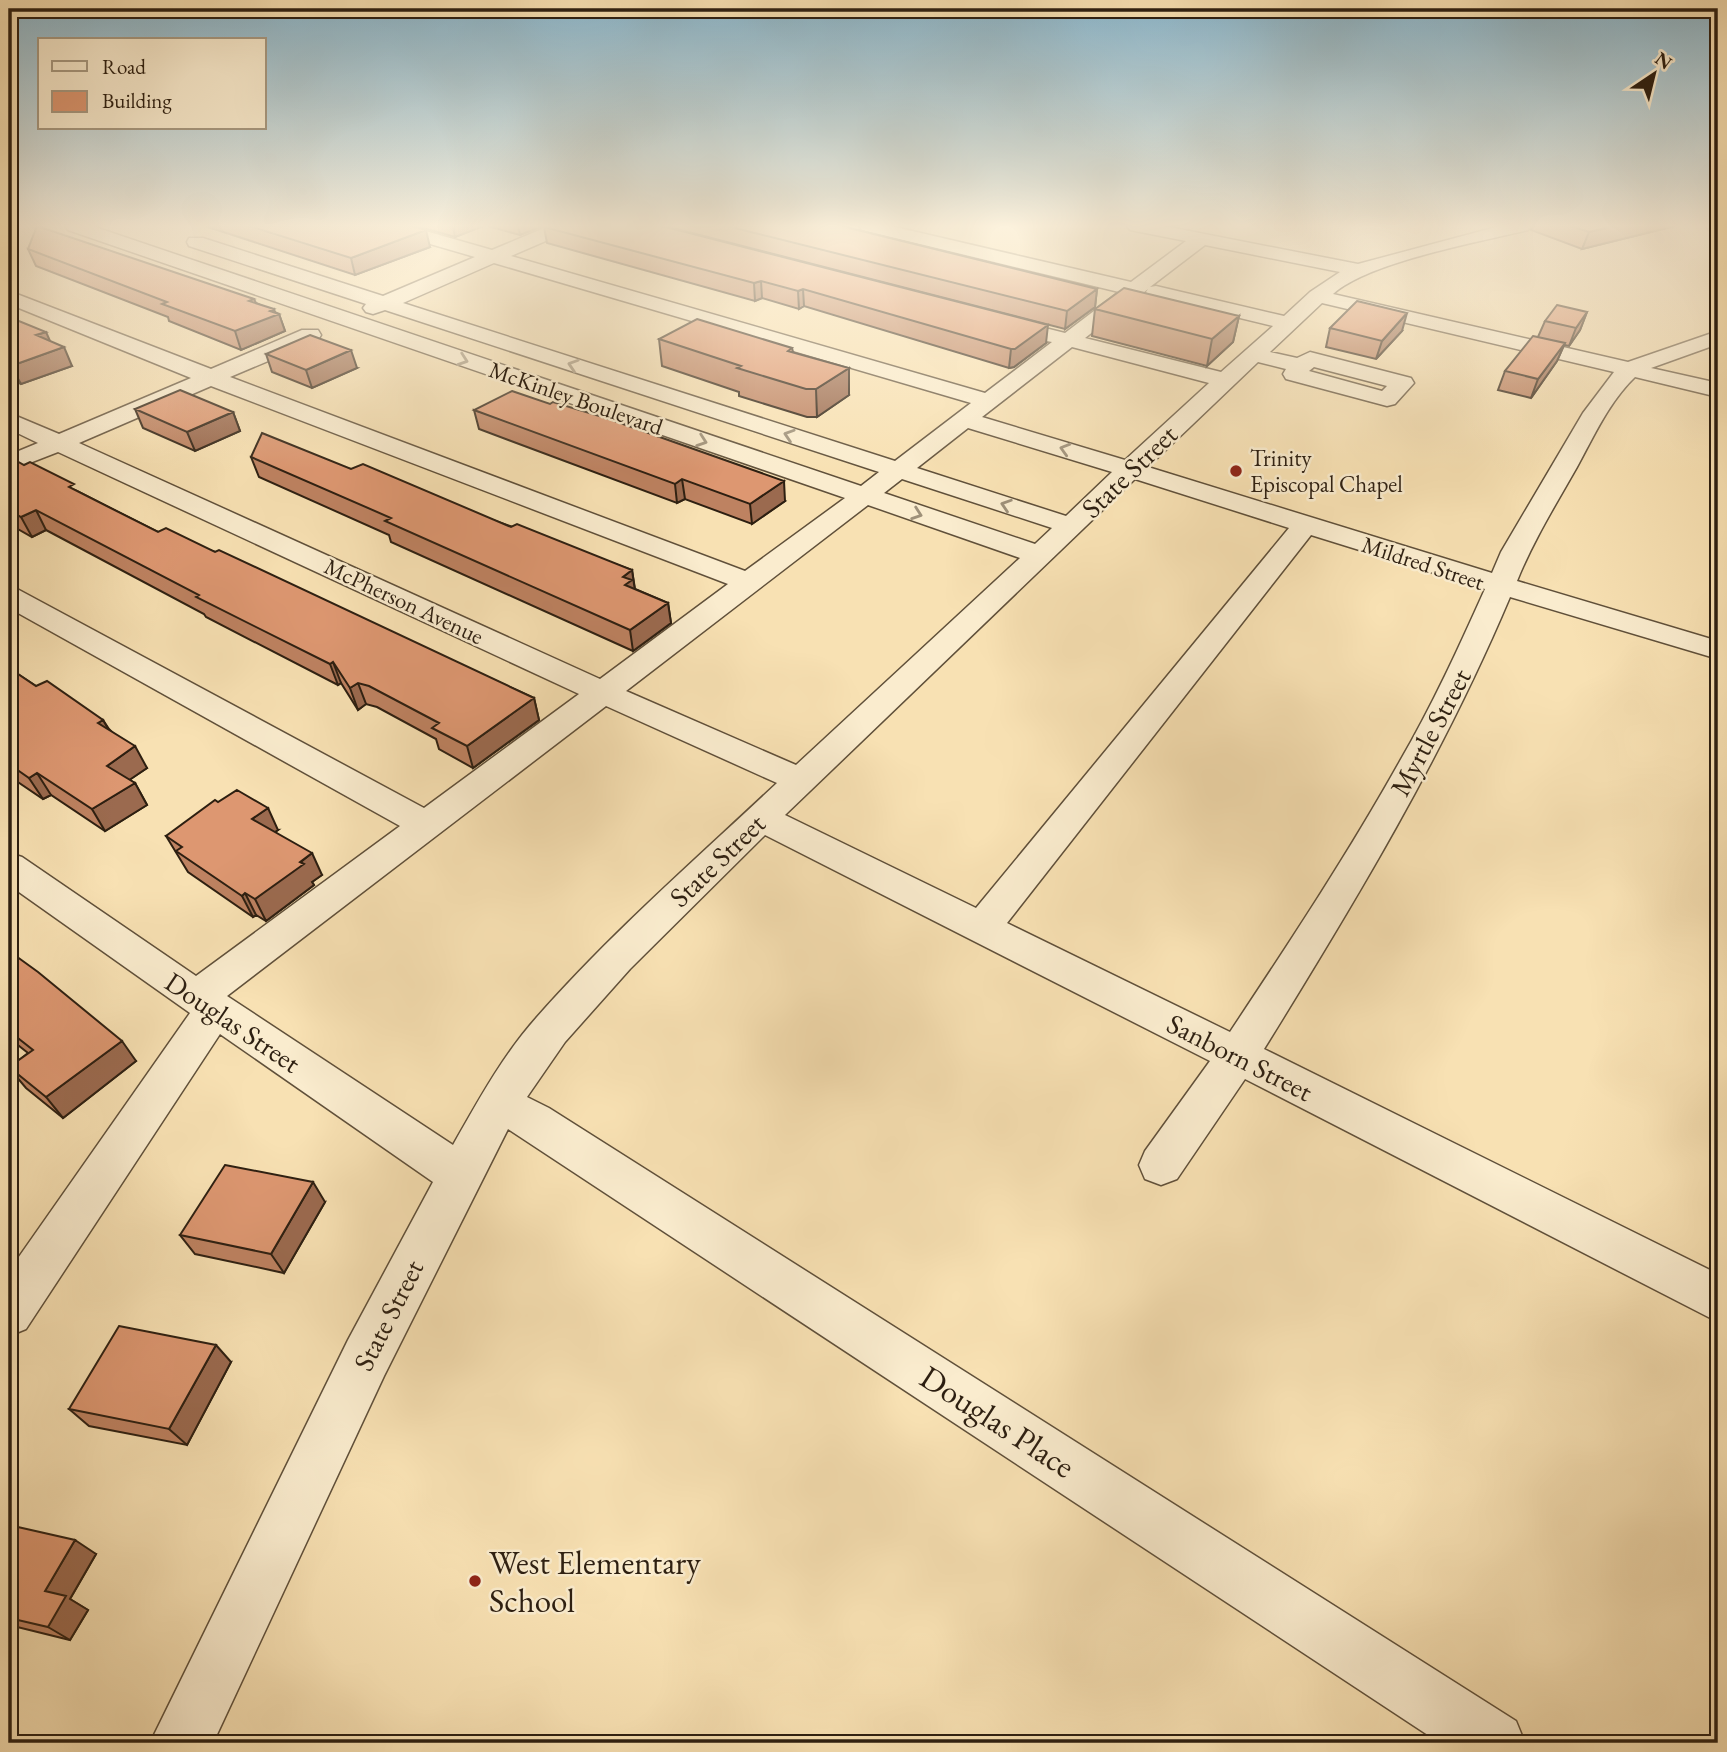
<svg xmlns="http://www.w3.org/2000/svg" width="1727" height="1752" font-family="'EB Garamond',serif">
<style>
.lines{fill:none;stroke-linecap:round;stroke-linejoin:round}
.minor-casing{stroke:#60503a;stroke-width:3}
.minor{fill:#faecce;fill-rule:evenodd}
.wall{fill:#be8261;stroke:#2d1f11;stroke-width:2}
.shaded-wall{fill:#9b6a4f;stroke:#2d1f11;stroke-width:2}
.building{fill:#dd9771;stroke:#2d1f11;stroke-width:2}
.oneway{stroke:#9e9079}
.poi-dot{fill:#8f2418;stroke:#faecce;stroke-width:2.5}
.labels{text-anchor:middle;stroke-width:5;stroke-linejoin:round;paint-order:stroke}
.far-street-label{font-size:23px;fill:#2d1f11;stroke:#faecce}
.far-poi-label{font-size:23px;fill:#2d1f11;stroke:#faecce;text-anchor:start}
.street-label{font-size:28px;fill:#2d1f11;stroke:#faecce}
.near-street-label{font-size:33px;fill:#2d1f11;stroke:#faecce}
.near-poi-label{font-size:33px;fill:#2d1f11;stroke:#faecce;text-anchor:start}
</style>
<rect width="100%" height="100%" fill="#f8e1b3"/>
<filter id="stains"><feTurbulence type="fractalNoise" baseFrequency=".00286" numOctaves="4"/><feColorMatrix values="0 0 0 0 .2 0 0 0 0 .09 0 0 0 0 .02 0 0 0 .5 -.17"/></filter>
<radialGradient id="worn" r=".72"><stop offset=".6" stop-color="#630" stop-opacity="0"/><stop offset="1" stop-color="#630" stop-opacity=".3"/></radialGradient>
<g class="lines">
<defs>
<path id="minor" d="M 65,226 L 92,226 L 861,486 L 879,472 L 385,310 L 373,314 L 366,312 L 363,308 L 366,304 L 189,246 L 187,242 L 189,238 L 203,238 L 383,296 L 475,257 L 382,230 L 379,226 L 408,226 L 492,250 L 549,226 L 574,226 L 571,230 L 511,256 L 985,393 L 1052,342 L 1041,340 L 1038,335 L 1041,330 L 1049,329 L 1065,333 L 1119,292 L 862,230 L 859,226 L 891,226 L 1131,282 L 1186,241 L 1130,230 L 1127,226 L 1164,226 L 1358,264 L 1500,226 L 1531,226 L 1528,230 C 1479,242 1368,262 1333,294 L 1628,362 L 1718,331 L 1718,344 L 1651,368 L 1718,383 L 1718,397 L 1635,377 C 1609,402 1594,436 1577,467 C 1556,504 1533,541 1517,581 L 1718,641 L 1718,659 L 1510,597 C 1443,756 1355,902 1264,1049 L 1718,1274 L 1718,1322 L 1245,1079 L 1177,1179 L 1161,1185 L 1145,1179 L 1139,1165 L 1145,1151 L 1210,1061 L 765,835 L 630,969 L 565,1042 L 527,1097 L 549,1108 L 1516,1721 L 1525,1743 L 1440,1743 L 508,1129 L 384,1376 L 213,1743 L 150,1743 L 348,1340 L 433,1182 L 220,1034 L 26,1329 L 9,1336 L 9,1271 L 190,1013 L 9,885 L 9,853 L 22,857 L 196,976 L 400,826 L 9,608 L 9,587 L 19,590 L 424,808 L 579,694 L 58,452 L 9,471 L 9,455 L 38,443 L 9,429 L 9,413 L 59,434 L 191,378 L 9,304 L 9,291 L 211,369 L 302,330 L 318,330 L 321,335 L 318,340 L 230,377 L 745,571 L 845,498 L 68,230 ZM 1205,245 L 1340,272 L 1310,292 L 1284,316 L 1156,286 L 1150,287 ZM 494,263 L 971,403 L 895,461 L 403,303 ZM 1148,289 L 1146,292 L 1149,296 L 1273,326 L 1221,372 L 1085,338 ZM 1322,303 L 1614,372 L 1583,413 L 1501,552 L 1492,573 L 1148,467 L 1258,362 L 1286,369 L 1283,374 L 1286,379 L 1387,406 L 1395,404 L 1414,383 L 1411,378 L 1310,352 L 1297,358 L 1270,352 ZM 1072,347 L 1209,383 L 1125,460 L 982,417 ZM 1314,367 L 1387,386 L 1382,391 L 1309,371 ZM 211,386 L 728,584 L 600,679 L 79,443 ZM 968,428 L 1112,472 L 1066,516 L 917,468 ZM 902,479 L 1052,528 L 1035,544 L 884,493 ZM 1135,479 L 1289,528 L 976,908 L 785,815 ZM 868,505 L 1020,558 L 796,765 L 626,691 ZM 1311,535 L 1485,589 C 1459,647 1432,706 1400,761 C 1348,854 1289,943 1230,1032 L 1007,923 ZM 606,706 L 777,783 C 696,859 611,933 537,1017 C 503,1055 478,1101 453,1145 L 227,996 Z
M 1706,226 L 1718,226 L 1718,232 L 1709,230 Z"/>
</defs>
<use href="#minor" class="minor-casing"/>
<use href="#minor" class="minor"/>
</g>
<path class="wall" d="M 205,226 L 412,226 L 430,247 L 355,275 Z
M 417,226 L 483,226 L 455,237 Z
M 488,226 L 542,226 L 520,235 Z
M 665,226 L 841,226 L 1097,289 L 1095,307 L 1065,329 Z
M 1532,226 L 1675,226 L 1582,249 L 1531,230 Z
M 544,227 L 1046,343 L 1014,367 L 1009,368 L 804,306 L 799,309 L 762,298 L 755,301 L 547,243 Z
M 28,249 L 254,299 L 256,303 L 279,314 L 285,331 L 241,350 L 169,321 L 168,317 L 36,266 Z
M 1095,309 L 1239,316 L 1233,342 L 1207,366 L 1092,336 Z
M 1587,312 L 1580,330 L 1569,346 L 1564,345 L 1557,361 L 1531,398 L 1498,390 L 1505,371 L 1538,337 L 1545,321 Z
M 9,317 L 50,341 L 72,366 L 21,384 L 9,379 Z
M 1330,328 L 1402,331 L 1376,359 L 1326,347 Z
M 659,339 L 792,348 L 793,352 L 849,395 L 817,417 L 807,417 L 739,396 L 739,392 L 662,366 Z
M 266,354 L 357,368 L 312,388 L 272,372 Z
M 135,409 L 233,412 L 240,431 L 195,451 L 143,428 Z
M 474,410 L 785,501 L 752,524 L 685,499 L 677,503 L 479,429 Z
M 251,457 L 351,469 L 632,570 L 635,589 L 668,603 L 671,623 L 633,651 L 391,542 L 389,535 L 259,477 Z
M 9,462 L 77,491 L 158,532 L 215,552 L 534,698 L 539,720 L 473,768 L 439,749 L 436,739 L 377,707 L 366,704 L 358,710 L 341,683 L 338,685 L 206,617 L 204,614 L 46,530 L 32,537 L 9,524 Z
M 9,668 L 36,686 L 103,720 L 109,729 L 147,768 L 129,780 L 135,783 L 147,805 L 105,831 L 51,795 L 43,799 L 9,776 Z
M 278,830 L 275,832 L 322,875 L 312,882 L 314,885 L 266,921 L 256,915 L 253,917 L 188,872 L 166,836 Z
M 9,951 L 136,1061 L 63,1118 L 26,1088 L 9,1068 L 28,1053 L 9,1038 Z
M 325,1202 L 284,1273 L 195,1254 L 180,1235 Z
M 231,1362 L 187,1445 L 89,1426 L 69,1409 Z
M 9,1525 L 96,1554 L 70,1599 L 88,1610 L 70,1640 L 9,1625 Z"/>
<path class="shaded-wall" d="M 453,226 L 483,226 L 455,237 Z
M 518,226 L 542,226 L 520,235 Z
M 1615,226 L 1675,226 L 1582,249 L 1589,232 Z
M 426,230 L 430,247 L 355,275 L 351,258 Z
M 761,281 L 762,298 L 755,301 L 754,283 Z
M 803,289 L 804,306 L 799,309 L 798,291 Z
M 1097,289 L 1095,307 L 1065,329 L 1067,311 Z
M 274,309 L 276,315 L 279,314 L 285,331 L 241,350 L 235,331 Z
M 1587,312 L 1580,330 L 1569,346 L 1576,328 Z
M 1407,313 L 1402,331 L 1376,359 L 1382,341 Z
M 1239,316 L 1233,342 L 1207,366 L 1212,339 Z
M 1048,325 L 1046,343 L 1014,367 L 1009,368 L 1011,349 Z
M 46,332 L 54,350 L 36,335 Z
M 1565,343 L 1557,361 L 1531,398 L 1538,379 Z
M 64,347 L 72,366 L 21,384 L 11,366 Z
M 351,350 L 357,368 L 312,388 L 306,370 Z
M 849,368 L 849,395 L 817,417 L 816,389 Z
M 233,412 L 240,431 L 195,451 L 187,432 Z
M 682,479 L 685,499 L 677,503 L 675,484 Z
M 784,481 L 785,501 L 752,524 L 750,504 Z
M 36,510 L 46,530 L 32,537 L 21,517 Z
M 632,570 L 635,591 L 629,605 L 623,577 Z
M 668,603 L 671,623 L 633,651 L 630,630 Z
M 333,662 L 341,683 L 338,685 L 330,664 Z
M 358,683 L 366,704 L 358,710 L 350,688 Z
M 534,698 L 539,720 L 473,768 L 467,746 Z
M 103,720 L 115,741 L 98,723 Z
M 135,746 L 147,768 L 119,787 L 107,766 Z
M 37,773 L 51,795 L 43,799 L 29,778 Z
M 135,783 L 147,805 L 105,831 L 92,809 Z
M 268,808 L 278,830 L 262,840 L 252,819 Z
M 312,853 L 322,875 L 312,882 L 314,885 L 266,921 L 255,899 Z
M 245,893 L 256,915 L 253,917 L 242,896 Z
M 122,1041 L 136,1061 L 63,1118 L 46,1097 Z
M 313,1182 L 325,1202 L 284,1273 L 271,1254 Z
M 216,1345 L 231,1362 L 187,1445 L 169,1429 Z
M 75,1540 L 96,1554 L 70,1599 L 88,1610 L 70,1640 L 48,1627 L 45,1591 Z"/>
<path class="building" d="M 37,226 L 254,299 L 249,301 L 274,309 L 270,311 L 279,314 L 235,331 L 162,304 L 167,302 L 28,249 Z
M 249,226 L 412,226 L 426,230 L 351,258 Z
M 546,226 L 662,226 L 1048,325 L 1015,349 L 1011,349 L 803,289 L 798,291 L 761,281 L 754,283 L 544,227 Z
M 727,226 L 841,226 L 1097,289 L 1067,311 Z
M 1571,226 L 1615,226 L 1589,232 Z
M 1124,288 L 1239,316 L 1212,339 L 1095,309 Z
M 1357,301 L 1407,313 L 1382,341 L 1330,328 Z
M 1557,305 L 1587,312 L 1576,328 L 1545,321 Z
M 9,317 L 46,332 L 36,335 L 64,347 L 11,366 L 9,365 Z
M 697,319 L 792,348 L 788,351 L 849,368 L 816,389 L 806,389 L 737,368 L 741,366 L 659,339 Z
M 310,335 L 351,350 L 306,370 L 266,354 Z
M 1533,336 L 1565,343 L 1538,379 L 1505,371 Z
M 180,390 L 233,412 L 187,432 L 135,409 Z
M 512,391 L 550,404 L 553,402 L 606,418 L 784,481 L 750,504 L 682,479 L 675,484 L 474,410 Z
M 262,433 L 351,469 L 363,464 L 511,527 L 517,524 L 632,570 L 623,577 L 632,580 L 625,585 L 668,603 L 630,630 L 385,521 L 391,518 L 251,457 Z
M 15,460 L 24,465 L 30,462 L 74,484 L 69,487 L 158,532 L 166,528 L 215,552 L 219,550 L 534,698 L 467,746 L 432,728 L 439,723 L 369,686 L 358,683 L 350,688 L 333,662 L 330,664 L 196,597 L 199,595 L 36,510 L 21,517 L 9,510 L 9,462 Z
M 9,668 L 36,686 L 47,681 L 103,720 L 98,723 L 135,746 L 107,766 L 135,783 L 92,809 L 37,773 L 29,778 L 9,764 Z
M 237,790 L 268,808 L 252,819 L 312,853 L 300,862 L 304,864 L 255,899 L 245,893 L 242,896 L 176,851 L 182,847 L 166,836 L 215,800 L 218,802 Z
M 9,951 L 38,972 L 122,1041 L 46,1097 L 9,1067 L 33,1050 L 9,1031 Z
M 225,1165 L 313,1182 L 271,1254 L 180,1235 Z
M 119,1326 L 216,1345 L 169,1429 L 69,1409 Z
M 9,1525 L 75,1540 L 45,1591 L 66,1596 L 48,1627 L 9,1618 Z"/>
<defs><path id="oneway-chevron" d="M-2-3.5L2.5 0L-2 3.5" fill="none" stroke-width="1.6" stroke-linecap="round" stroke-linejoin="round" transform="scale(1.75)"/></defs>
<g class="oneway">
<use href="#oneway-chevron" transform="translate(463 360) rotate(19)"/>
<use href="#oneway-chevron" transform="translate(573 365) rotate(-162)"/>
<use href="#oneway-chevron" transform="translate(789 435) rotate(-162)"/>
<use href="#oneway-chevron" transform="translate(702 441) rotate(19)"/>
<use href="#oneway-chevron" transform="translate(1065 449) rotate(-164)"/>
<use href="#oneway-chevron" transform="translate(1006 505) rotate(-162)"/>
<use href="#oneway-chevron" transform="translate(917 514) rotate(19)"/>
</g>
<linearGradient id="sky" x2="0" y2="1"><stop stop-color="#8ab8cf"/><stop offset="0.48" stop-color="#fcf2dd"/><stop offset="1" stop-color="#fcf2dd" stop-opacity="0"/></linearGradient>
<rect width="1727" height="471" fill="url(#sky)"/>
<g class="poi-dot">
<circle cx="1236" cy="471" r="7"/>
<circle cx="475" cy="1581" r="7"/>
</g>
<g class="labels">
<g class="far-street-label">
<text transform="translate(576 398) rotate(19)" y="8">McKinley Boulevard</text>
<text transform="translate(1423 563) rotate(18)" y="8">Mildred Street</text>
<text transform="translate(404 601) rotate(25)" y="8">McPherson Avenue</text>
</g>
<g class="far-poi-label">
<text x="1250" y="466">Trinity<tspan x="1250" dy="26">Episcopal Chapel</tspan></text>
</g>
<g class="street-label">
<text transform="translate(1129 471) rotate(-44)" y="10">State Street</text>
<text transform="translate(1430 732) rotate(-62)" y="10">Myrtle Street</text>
<text transform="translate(717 860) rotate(-44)" y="10">State Street</text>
<text transform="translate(233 1022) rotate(34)" y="10">Douglas Street</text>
<text transform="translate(1240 1057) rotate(27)" y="10">Sanborn Street</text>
<text transform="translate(388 1315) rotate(-63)" y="10">State Street</text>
</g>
<g class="near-street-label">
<text transform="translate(998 1421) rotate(33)" y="12">Douglas Place</text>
</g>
<g class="near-poi-label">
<text x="489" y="1574">West Elementary<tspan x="489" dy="38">School</tspan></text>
</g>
</g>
<rect width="1727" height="1752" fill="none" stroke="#f8e1b3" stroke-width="35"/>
<rect x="10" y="10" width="1706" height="1731" fill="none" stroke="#2d1f11" stroke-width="3.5"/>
<rect x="18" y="18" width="1692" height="1717" fill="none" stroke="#2d1f11" stroke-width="2"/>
<rect x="38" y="38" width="228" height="91" fill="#faecce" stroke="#a89a82" stroke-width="2"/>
<rect x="52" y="61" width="35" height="10" fill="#faecce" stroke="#a89a82" stroke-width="2"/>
<text x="102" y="74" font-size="21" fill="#2d1f11">Road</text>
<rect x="52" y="91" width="35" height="21" fill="#dd9771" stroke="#a89a82" stroke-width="2"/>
<text x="102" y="108" font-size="21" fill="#2d1f11">Building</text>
<g transform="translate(1654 74) rotate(35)" stroke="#faecce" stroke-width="5" paint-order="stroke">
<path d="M0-5L12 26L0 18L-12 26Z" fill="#2d1f11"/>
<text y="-10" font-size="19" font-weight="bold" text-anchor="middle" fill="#2d1f11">N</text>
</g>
<rect width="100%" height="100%" filter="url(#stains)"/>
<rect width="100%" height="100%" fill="url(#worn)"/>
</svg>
